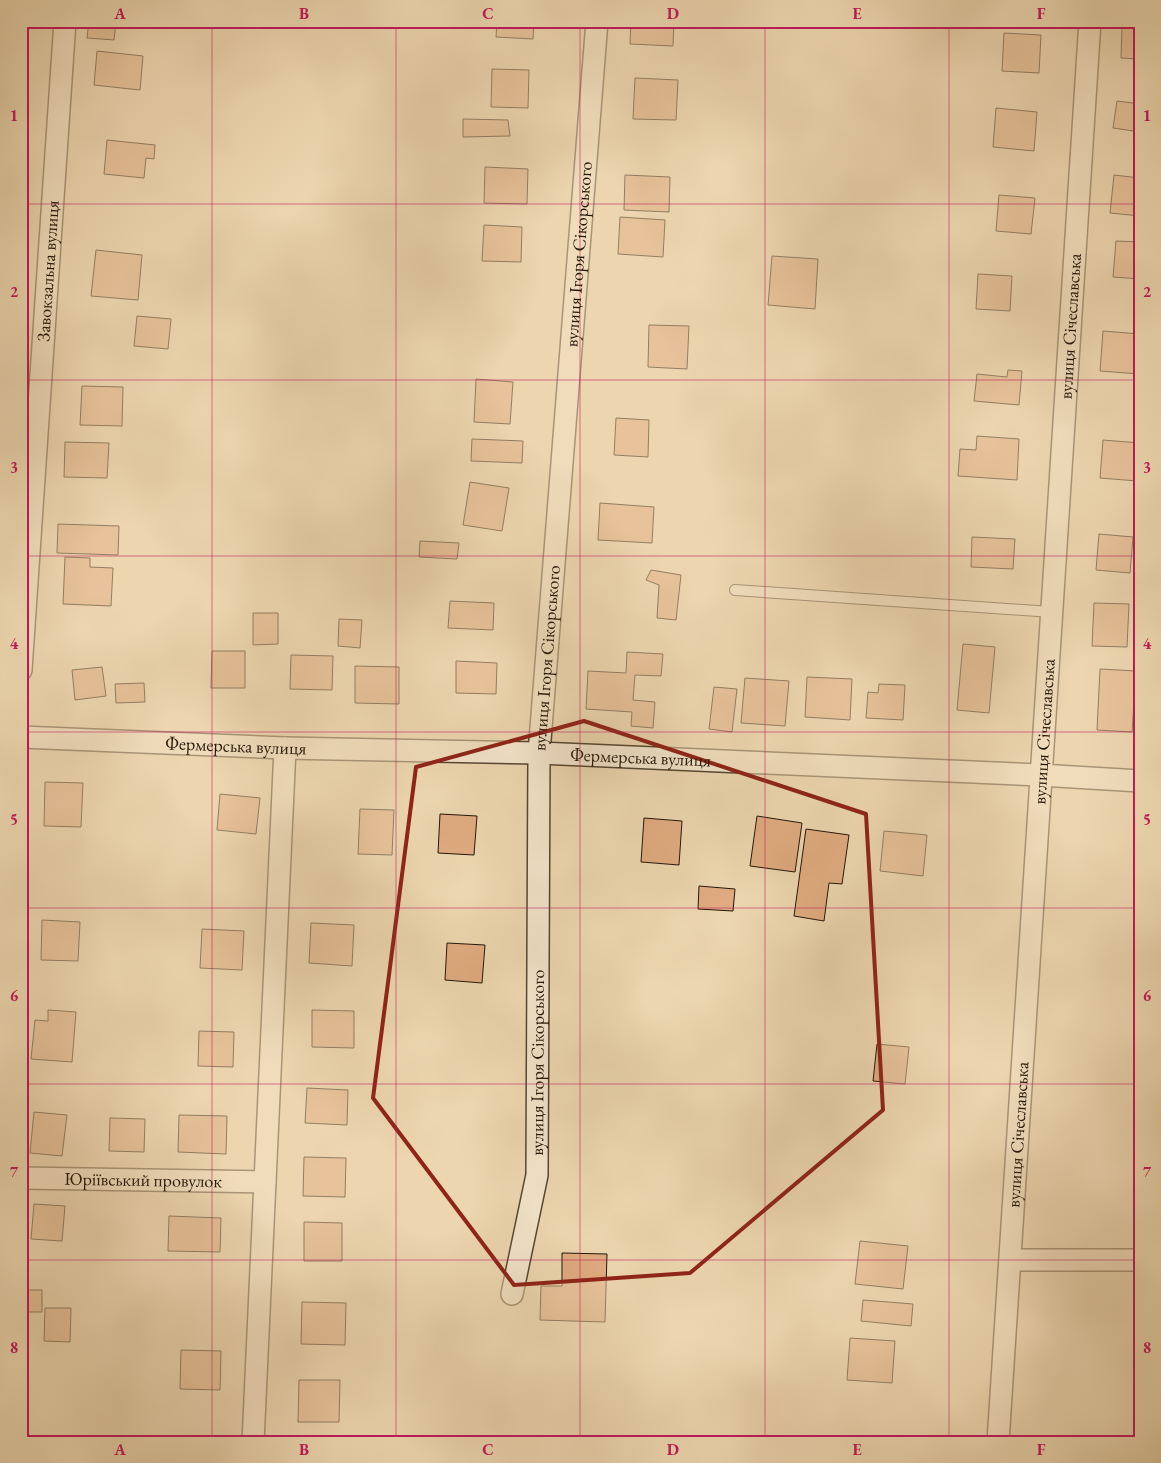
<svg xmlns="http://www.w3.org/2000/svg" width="1161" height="1463" font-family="'EB Garamond',serif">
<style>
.building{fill:#e0ab80;stroke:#231709}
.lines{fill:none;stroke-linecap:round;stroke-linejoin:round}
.service-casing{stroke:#554732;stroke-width:12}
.minor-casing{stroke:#554732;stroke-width:24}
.service{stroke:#f3e4cb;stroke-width:10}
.minor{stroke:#f3e4cb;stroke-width:21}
.marked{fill:none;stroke:#8f2418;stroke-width:4;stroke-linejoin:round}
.grid{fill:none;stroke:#c2185b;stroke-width:1;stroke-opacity:0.55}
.labels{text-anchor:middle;stroke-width:4;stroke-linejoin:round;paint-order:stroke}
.street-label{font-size:18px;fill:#231709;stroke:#f3e4cb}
.neatline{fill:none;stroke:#c2185b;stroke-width:2}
.grid-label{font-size:16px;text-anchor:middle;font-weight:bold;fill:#c2185b}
</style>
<rect width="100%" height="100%" fill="#ecd6af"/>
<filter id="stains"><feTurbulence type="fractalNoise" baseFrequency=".004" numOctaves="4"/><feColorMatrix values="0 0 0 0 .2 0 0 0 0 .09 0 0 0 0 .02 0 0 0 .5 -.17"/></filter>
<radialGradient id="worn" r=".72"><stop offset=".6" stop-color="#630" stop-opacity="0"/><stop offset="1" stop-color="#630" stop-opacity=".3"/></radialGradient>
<path class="building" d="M 89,21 L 116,21 L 114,40 L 87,38 Z
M 497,21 L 534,21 L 533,39 L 496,37 Z
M 631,21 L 674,21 L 673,46 L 630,44 Z
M 1122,27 L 1140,28 L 1140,59 L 1121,58 Z
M 1004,33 L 1041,35 L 1039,73 L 1002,71 Z
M 97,51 L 143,56 L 140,90 L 94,85 Z
M 492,69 L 529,70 L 528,108 L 491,107 Z
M 635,78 L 678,80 L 676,120 L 633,119 Z
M 1117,101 L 1140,104 L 1140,132 L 1113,128 Z
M 996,108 L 1037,112 L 1034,151 L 993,147 Z
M 463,119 L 508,120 L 510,136 L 463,137 Z
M 107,140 L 155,145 L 154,159 L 146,158 L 144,178 L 104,174 Z
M 485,167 L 528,169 L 527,204 L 484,203 Z
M 625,175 L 670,177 L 669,212 L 624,210 Z
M 1114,175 L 1140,178 L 1140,216 L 1110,213 Z
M 999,195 L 1035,198 L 1031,234 L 996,231 Z
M 620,217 L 665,220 L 663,257 L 618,254 Z
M 484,225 L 522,227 L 521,262 L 482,261 Z
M 1116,241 L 1140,242 L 1140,279 L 1113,277 Z
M 96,250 L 142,255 L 138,300 L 91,296 Z
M 772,256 L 818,259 L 815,309 L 768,305 Z
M 978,274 L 1012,276 L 1010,311 L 976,309 Z
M 137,316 L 171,319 L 168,349 L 134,346 Z
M 649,325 L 689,326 L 687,369 L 648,367 Z
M 1103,331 L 1140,334 L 1140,374 L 1100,371 Z
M 1008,370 L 1022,371 L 1019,405 L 974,401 L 977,374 L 1007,377 Z
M 476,379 L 513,382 L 510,424 L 474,422 Z
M 82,386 L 123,387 L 122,426 L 80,425 Z
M 616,418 L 649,420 L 648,457 L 614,455 Z
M 977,436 L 1019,439 L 1017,480 L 958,476 L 960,449 L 976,450 Z
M 472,439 L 523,441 L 522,463 L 471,461 Z
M 1103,440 L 1140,443 L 1137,481 L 1100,478 Z
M 65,442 L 109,443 L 107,478 L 64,477 Z
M 470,482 L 509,488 L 502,531 L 463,525 Z
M 600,503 L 654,507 L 652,543 L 598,540 Z
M 58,524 L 119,526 L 118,555 L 57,553 Z
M 1099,534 L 1133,537 L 1130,573 L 1096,570 Z
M 972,537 L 1015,539 L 1013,569 L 971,567 Z
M 420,541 L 459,543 L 457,559 L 419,557 Z
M 65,557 L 90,558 L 90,567 L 113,568 L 111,606 L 63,604 Z
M 651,570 L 681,575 L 676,620 L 657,618 L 659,585 L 646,580 Z
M 450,601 L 494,603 L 493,630 L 448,628 Z
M 1094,603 L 1129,604 L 1127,647 L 1092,646 Z
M 1135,612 L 1140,612 L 1140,649 L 1134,649 Z
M 253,613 L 278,613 L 278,644 L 253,645 Z
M 339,619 L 362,620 L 360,648 L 338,646 Z
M 963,644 L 995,647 L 989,713 L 957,710 Z
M 212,651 L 245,651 L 245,688 L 211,688 Z
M 627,652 L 663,654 L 661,676 L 635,675 L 633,700 L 655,702 L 653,728 L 631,726 L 632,712 L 586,709 L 588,671 L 626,673 Z
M 291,655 L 333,656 L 332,690 L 290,689 Z
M 456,661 L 497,663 L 496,694 L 456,693 Z
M 355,666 L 399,667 L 399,704 L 355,703 Z
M 102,667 L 106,696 L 75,700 L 72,670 Z
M 1100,669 L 1136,671 L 1132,732 L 1097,730 Z
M 807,677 L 852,679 L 850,720 L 805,717 Z
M 745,678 L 789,681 L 785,726 L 741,723 Z
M 144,683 L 145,702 L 116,703 L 115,684 Z
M 879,684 L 905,685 L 903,720 L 866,718 L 868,692 L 878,693 Z
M 714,687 L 737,689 L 732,732 L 709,729 Z
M 45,782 L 83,783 L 81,827 L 44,826 Z
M 220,794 L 260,798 L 256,834 L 217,830 Z
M 360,809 L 394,810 L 392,855 L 358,854 Z
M 440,814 L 477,816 L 474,855 L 438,853 Z
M 757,816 L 802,823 L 795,872 L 750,866 Z
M 644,818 L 682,821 L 679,865 L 641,862 Z
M 806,829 L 849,835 L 842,884 L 829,883 L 824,921 L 794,916 Z
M 884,831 L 927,835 L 923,876 L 880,871 Z
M 699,886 L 735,889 L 733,911 L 698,909 Z
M 42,920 L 80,922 L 78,961 L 41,960 Z
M 311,923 L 354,925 L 352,966 L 309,963 Z
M 202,929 L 244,931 L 242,970 L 200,968 Z
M 447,943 L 485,945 L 482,983 L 445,980 Z
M 48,1010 L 76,1012 L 72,1062 L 31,1059 L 35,1020 L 48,1021 Z
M 312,1010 L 354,1011 L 354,1048 L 312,1047 Z
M 199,1031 L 234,1032 L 233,1067 L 198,1066 Z
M 877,1044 L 909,1047 L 905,1084 L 873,1081 Z
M 307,1088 L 348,1090 L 347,1125 L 305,1123 Z
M 34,1112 L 67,1115 L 62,1156 L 30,1153 Z
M 179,1115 L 227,1116 L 226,1154 L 178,1152 Z
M 110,1118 L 145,1119 L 144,1152 L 109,1151 Z
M 304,1157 L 346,1158 L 345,1197 L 303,1196 Z
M 34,1204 L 65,1206 L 62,1241 L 31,1239 Z
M 169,1216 L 221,1218 L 220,1252 L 168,1251 Z
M 304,1222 L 342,1223 L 342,1261 L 304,1261 Z
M 860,1241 L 908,1246 L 903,1289 L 855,1284 Z
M 562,1253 L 607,1254 L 605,1322 L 540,1320 L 541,1286 L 562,1286 Z
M 21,1290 L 42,1290 L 42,1312 L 21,1312 Z
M 863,1300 L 913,1304 L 911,1326 L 861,1321 Z
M 302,1302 L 346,1303 L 345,1345 L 301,1344 Z
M 45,1308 L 71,1308 L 70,1342 L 44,1341 Z
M 850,1338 L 895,1341 L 892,1383 L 847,1380 Z
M 181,1350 L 221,1351 L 220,1390 L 180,1389 Z
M 299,1380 L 340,1380 L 339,1422 L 298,1422 Z
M 349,1436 L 350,1442 L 305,1441 Z"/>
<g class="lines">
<defs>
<path id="service" d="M 735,590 L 1052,612"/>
<g id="minor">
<path id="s1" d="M 21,670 L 65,21"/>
<path id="s2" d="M 21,737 L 285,748 L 539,753 L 1040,775 L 1140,781"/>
<path id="s3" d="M 21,1178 L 265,1182"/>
<path d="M 1010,1260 L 1140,1260"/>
<path id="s4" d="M 512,1294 L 537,1175 L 539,753 L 597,21"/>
<path d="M 253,1442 L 285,748"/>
<path id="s5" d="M 998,1442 L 1090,21"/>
</g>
</defs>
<use href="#service" class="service-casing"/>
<use href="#minor" class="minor-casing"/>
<use href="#service" class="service"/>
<use href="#minor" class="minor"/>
</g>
<path d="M0 0H1161V1463H0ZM 584,721 L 866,814 L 883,1110 L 690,1273 L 514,1285 L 373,1098 L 416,767 Z" fill="#ecd6af" fill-opacity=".55" fill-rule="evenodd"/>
<path class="marked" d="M 584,721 L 866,814 L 883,1110 L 690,1273 L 514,1285 L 373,1098 L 416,767 Z"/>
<path class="grid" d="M 212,21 L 212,1442M 396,21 L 396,1442M 580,21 L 580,1442M 765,21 L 765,1442M 949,21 L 949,1442M 21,204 L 1140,204M 21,380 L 1140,380M 21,556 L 1140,556M 21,732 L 1140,732M 21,908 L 1140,908M 21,1084 L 1140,1084M 21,1260 L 1140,1260"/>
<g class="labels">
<g class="street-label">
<text dy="6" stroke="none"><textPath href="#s4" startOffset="1044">вулиця Ігоря Сікорського</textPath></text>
<text dy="6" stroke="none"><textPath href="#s1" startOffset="400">Завокзальна вулиця</textPath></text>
<text dy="6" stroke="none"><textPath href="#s5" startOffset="1118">вулиця Січеславська</textPath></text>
<text dy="6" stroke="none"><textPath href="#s4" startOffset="639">вулиця Ігоря Сікорського</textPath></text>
<text dy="6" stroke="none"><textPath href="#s5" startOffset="712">вулиця Січеславська</textPath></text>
<text dy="6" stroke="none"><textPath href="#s2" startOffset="215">Фермерська вулиця</textPath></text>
<text dy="6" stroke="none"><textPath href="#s2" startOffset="620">Фермерська вулиця</textPath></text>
<text dy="6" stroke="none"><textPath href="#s4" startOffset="234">вулиця Ігоря Сікорського</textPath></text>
<text dy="6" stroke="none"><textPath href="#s5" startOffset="308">вулиця Січеславська</textPath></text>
<text dy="6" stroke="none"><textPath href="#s3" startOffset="122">Юріївський провулок</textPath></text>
</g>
</g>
<rect width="1161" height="1463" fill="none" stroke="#ecd6af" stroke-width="55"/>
<rect x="28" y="28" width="1106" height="1408" class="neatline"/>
<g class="grid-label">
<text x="120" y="19">A</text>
<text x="304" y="19">B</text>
<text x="488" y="19">C</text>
<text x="673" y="19">D</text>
<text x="857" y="19">E</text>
<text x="1041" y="19">F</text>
<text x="14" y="121">1</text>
<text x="1147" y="121">1</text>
<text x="14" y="297">2</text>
<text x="1147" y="297">2</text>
<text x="14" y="473">3</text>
<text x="1147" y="473">3</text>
<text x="14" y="649">4</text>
<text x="1147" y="649">4</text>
<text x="14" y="825">5</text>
<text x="1147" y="825">5</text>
<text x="14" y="1001">6</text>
<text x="1147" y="1001">6</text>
<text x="14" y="1177">7</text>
<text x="1147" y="1177">7</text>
<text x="14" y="1353">8</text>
<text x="1147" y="1353">8</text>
<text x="120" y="1455">A</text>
<text x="304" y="1455">B</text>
<text x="488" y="1455">C</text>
<text x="673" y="1455">D</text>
<text x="857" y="1455">E</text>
<text x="1041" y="1455">F</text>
</g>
<rect width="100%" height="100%" filter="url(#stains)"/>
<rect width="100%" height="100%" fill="url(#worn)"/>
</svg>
